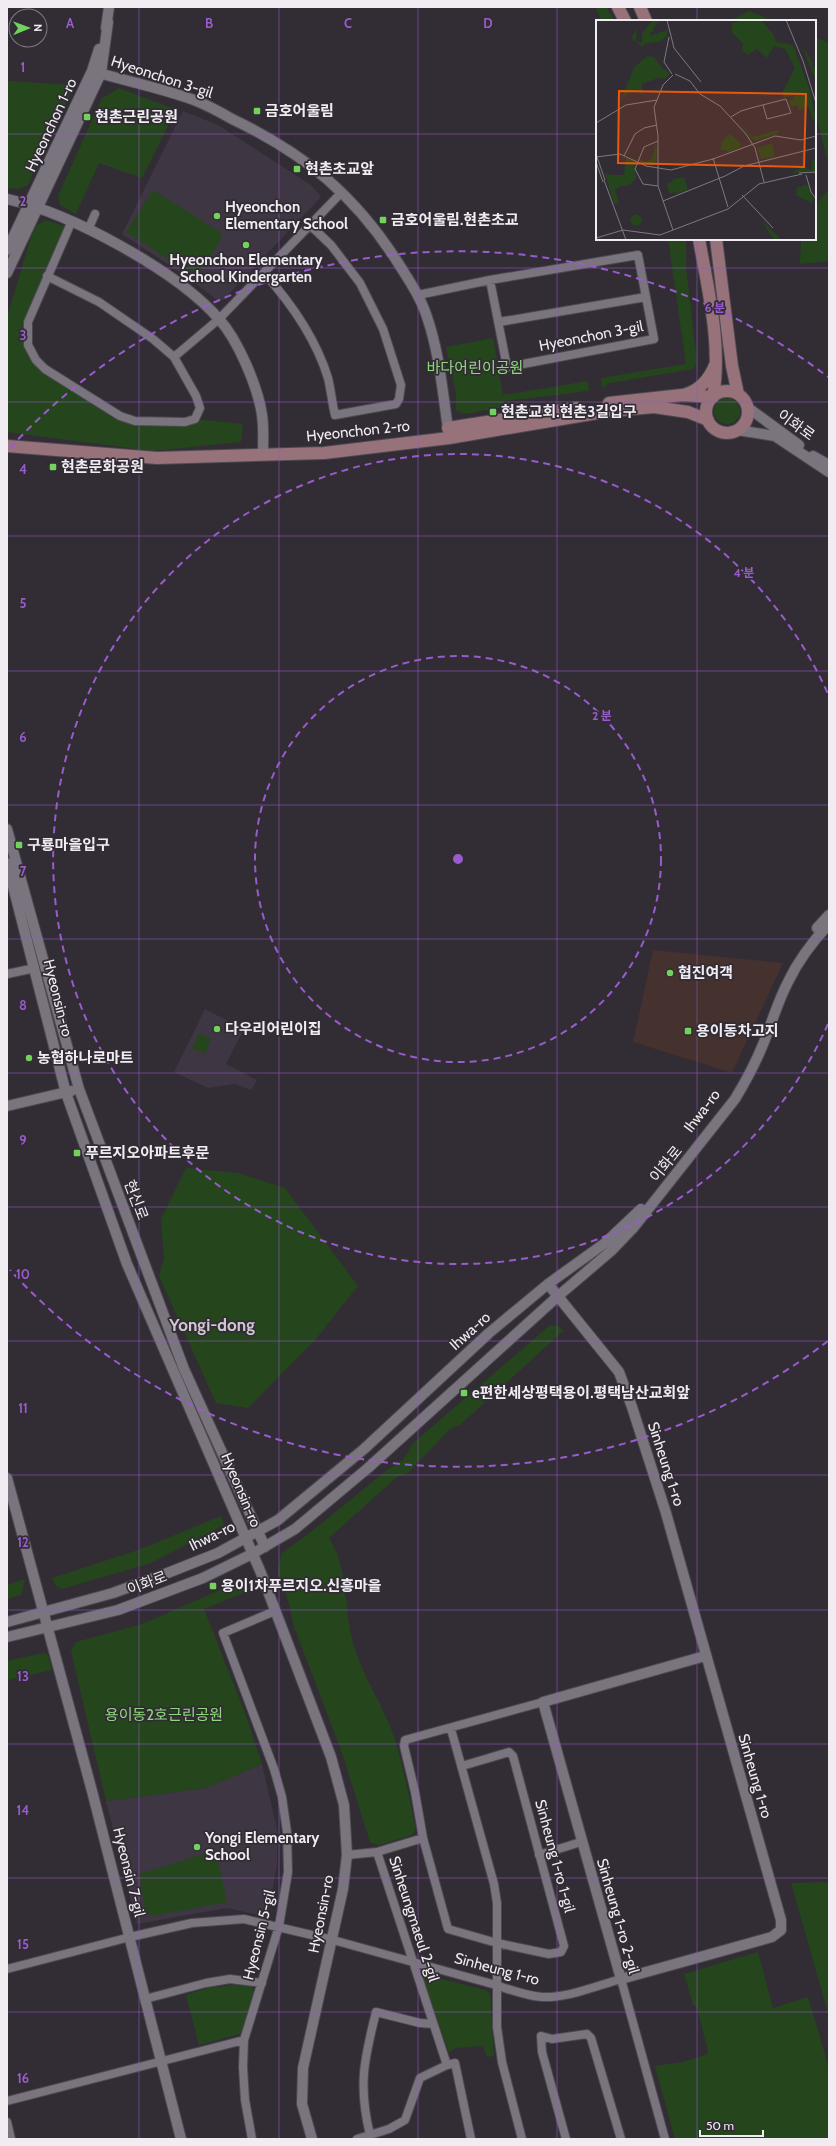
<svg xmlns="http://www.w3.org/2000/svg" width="836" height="2146" font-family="Cabin,'Noto Sans KR',sans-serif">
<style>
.built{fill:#3f3644}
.industrial{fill:#45312d}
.green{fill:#25461d}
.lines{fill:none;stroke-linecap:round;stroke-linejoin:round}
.minor-casing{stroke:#4d4950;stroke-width:10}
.tertiary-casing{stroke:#4d4950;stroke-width:12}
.secondary-casing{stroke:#4d4950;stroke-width:14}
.minor{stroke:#7a747e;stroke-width:8}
.tertiary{stroke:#7a747e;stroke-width:10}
.secondary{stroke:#97727a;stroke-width:12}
.grid{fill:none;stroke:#985ccc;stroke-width:1;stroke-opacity:0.55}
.ring{fill:none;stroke:#985ccc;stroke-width:2;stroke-dasharray:7 5}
.poi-dot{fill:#73d25c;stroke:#322c35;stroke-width:1.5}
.labels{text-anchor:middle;stroke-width:3.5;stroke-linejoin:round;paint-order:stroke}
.street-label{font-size:15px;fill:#f0ecf2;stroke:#322c35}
.poi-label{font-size:15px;font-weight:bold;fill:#f0ecf2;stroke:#322c35;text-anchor:start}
.park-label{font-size:15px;fill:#8fd97c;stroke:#322c35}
.quarter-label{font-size:17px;font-weight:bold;fill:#cfc8d3;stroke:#322c35}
.inset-road{fill:none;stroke:#7e7981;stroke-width:1}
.view{fill:#e8590c;fill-opacity:0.15;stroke:#e8590c;stroke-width:2}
.inset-edge{fill:none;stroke:#f0ecf2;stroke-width:2}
.grid-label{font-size:13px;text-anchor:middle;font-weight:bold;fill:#985ccc;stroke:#322c35;stroke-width:3.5;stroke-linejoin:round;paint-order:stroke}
.centre{fill:#985ccc;stroke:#322c35;stroke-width:2}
.ring-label{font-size:12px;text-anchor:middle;font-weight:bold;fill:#985ccc;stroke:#322c35;stroke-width:3.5;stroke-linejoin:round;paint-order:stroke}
</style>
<rect width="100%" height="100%" fill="#322c35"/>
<path class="built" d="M 183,111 L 218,125 L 311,185 L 321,197 L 223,300 L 217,300 L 190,279 L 122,234 Z
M 205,1009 L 244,1029 L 226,1064 L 257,1080 L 251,1090 L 235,1084 L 208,1088 L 174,1072 Z
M 262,1764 L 277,1829 L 277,1865 L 267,1917 L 227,1908 L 137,1924 L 106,1801 L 206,1788 Z"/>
<path class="industrial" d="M 653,950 L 783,963 L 732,1073 L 633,1042 Z"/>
<path class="green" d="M 595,7 L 606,7 L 615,21 L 602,21 Z
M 749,11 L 774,21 L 735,21 L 734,19 Z
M 815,37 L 829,43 L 829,167 L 815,111 Z
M 7,81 L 75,85 L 51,132 L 28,185 L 18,189 L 7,188 Z
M 119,88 L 176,110 L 142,178 L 99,163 L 76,214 L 60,205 L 58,196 L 102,98 Z
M 829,189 L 829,261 L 800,264 L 801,239 L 815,239 L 815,205 Z
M 153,190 L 222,233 L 220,241 L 197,278 L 126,232 Z
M 46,220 L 69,228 L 28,322 L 28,345 L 45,369 L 135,421 L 195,419 L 243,424 L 241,442 L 152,451 L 7,432 L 7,317 L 34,227 Z
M 668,239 L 686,239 L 686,268 L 697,362 L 693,369 L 610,383 L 602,388 L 601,378 L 686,364 Z
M 493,338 L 503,395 L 588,381 L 589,390 C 561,396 533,397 504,401 L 505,407 L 465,414 L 456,410 L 456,393 L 446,347 Z
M714 411a13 13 0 1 1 26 0a13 13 0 1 1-26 0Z
M 199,1033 L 211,1039 L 205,1054 L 192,1048 Z
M 186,1168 L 238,1173 L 285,1188 L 358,1286 L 315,1340 L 248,1408 L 216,1403 L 159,1276 L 164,1259 L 161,1219 Z
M 550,1325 L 559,1326 L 563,1331 L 460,1425 L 450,1429 L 407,1474 L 397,1477 L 329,1538 C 332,1543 335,1549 337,1554 C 348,1584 345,1616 354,1646 C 362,1674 379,1699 390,1726 C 403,1759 408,1795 416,1829 L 412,1835 L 379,1845 L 370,1842 L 341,1750 L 294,1627 L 290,1607 L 278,1572 L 281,1554 L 316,1528 L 388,1469 C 401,1464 407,1456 412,1444 Z
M 221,1516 L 224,1525 L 151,1563 L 62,1589 L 55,1585 L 52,1578 L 138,1550 Z
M 25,1579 L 21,1595 L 7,1599 L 7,1585 Z
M 243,1580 L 250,1582 L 253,1589 L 204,1609 L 245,1713 L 262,1764 L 206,1788 L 106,1801 L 71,1651 L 76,1642 L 142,1624 Z
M 43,1653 L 48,1655 L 52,1670 L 7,1680 L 7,1661 Z
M 207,1853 L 217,1855 L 227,1902 L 153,1916 L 146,1914 L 139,1874 Z
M 829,1882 L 829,2017 L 791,1883 Z
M 758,1952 L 773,2008 L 808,1997 L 829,2068 L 829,2139 L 675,2139 L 655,2066 L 683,2062 L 706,2055 L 708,2051 L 697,2008 L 693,2005 L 684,1974 Z
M 425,1975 L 486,1990 L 490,1994 L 494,2056 L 487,2057 L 483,2046 L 455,2048 L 449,2053 L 423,1978 Z
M 233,1985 L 251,1986 L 254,1991 L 243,2033 L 199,2045 L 186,1995 L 208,1988 Z"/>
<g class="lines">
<defs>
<path id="minor" d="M 88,230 L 95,214
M 264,273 C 291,303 316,339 328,378 C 331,390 332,403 335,415 L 396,404 L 399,399 L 401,385 L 383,329 L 360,283 L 331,245 L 311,226
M 47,276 L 99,302 L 153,339 L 174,357 L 196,396 L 200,408 L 195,419 L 185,422 L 135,421 L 120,416 L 45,369 L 36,360 L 28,345 L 28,322 L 71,223
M 418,295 L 490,280 L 638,255 L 654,339 L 507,367 L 490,280
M 499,322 L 646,297
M 174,357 L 219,319 L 342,192
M 7,974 L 35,968
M 451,1729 L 494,1884 L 497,1903 L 497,1943 L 549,1954 L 561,1952 L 564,1946 L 513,1756 L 509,1752 L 462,1766
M 377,1852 L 423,1838
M 347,1855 L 377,1852 L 447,2065 L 455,2063 L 471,2139
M 539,1855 L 581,1842
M 7,1969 L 130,1937 L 192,1923 L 244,1919 L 333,1940 L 496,1985 C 511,1990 526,1996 542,1997 C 568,1998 596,1986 621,1979 L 665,2139
M 145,1999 L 206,1983 L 230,1979 L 262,1983
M 7,2101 L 244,2040
M 7,2122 L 11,2139
M 370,2135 C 358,2085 364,2060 376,2012 L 420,2023 L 433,2024
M 252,2139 L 245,2100 L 243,2067 L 244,2040 L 279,1926 L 288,1872 L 287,1832 L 282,1797 L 274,1769 L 223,1633 L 275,1611
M 357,2139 L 389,2129 L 405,2120 L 420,2078 L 447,2065
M 522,2139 L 502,2062 L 497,2027 L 497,1943 L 448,1929 L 423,1838 L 415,1792 L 404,1746 L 405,1740 L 543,1702
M 566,2139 L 542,2052 L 541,2036 L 552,2039 L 587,2034 L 591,2038 L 621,2139"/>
<path id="tertiary" d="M 106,28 L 109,7
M 92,71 C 126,81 161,88 194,100 C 207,105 220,112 232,119 C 306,154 357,197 400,266 C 410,282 421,298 427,317 C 440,355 443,396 449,436
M 7,199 C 70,213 176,270 219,319 C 238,340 258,387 262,415 C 264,428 263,441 263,454
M 7,250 L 92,71 L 99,49
M 7,273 L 101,73 L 108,22
M 747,407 L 799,445
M 737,430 L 775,436 L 829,472
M 813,456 L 829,465
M 7,829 L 79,1089 L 184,1369 L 265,1547
M 7,863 L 66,1093 L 127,1264 L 261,1573 L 331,1757 L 344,1805 L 347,1855 L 343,1889 L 303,2068 L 302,2104 L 312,2139
M 817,928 L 829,915
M 7,1106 L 71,1091
M 548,1284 L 619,1372 L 632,1407 L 666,1513 L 781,1920 L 781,1930 L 772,1937 L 621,1979 L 543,1702 L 705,1656
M 7,1478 L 92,1791 L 181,2139
M 7,1622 L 113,1593 L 165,1574 L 218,1553 L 278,1520 L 364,1449 L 489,1333 L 548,1284 L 605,1243 L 641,1209
M 7,1637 L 118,1610 L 203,1578 L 252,1554 L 295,1529 L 368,1468 L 557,1297 L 611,1251 L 634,1227 L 735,1099 C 746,1081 756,1062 764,1042 C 772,1022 778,1001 788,982 C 798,961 813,941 829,924"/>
<path id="secondary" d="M 618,7 L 625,21
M 640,7 L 646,21
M 699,239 C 708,290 722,345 713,397
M 716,239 L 732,366 L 738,394
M706 412a21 21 0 1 1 42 0a21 21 0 1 1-42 0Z
M 686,394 C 700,390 710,378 715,365
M 609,403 L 682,395 L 713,397
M 448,428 L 577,408
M 7,446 L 157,458 L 324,453 L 449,438 L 609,411 L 654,407 L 688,412 L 708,420"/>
</defs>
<use href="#minor" class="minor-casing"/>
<use href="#tertiary" class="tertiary-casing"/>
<use href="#secondary" class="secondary-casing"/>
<use href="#minor" class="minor"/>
<use href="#tertiary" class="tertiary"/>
<use href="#secondary" class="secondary"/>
</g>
<path class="grid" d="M 139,7 L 139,2139M 279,7 L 279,2139M 418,7 L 418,2139M 557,7 L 557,2139M 697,7 L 697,21M 7,134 L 597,134M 815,134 L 829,134M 697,239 L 697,2139M 7,268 L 829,268M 7,402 L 829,402M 7,536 L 829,536M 7,671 L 829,671M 7,805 L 829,805M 7,939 L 829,939M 7,1073 L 829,1073M 7,1207 L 829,1207M 7,1341 L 829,1341M 7,1475 L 829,1475M 7,1610 L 829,1610M 7,1744 L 829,1744M 7,1878 L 829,1878M 7,2012 L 829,2012"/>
<g class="ring">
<circle cx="458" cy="859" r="203"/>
<path d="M828 1024A405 405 0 1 1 828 694"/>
<path d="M828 1341A608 608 0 0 1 10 1270M10 448A608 608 0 0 1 828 377"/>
</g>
<g class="poi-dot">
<rect x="253" y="107" width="8" height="8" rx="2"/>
<rect x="83" y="113" width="8" height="8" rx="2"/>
<rect x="293" y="165" width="8" height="8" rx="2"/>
<circle cx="217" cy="216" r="4"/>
<rect x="379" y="216" width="8" height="8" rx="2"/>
<circle cx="246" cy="245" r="4"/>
<rect x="489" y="408" width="8" height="8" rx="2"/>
<rect x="49" y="463" width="8" height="8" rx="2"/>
<rect x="15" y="841" width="8" height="8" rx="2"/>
<circle cx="670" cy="973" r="4"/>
<circle cx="217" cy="1029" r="4"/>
<rect x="684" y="1027" width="8" height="8" rx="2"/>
<circle cx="29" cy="1058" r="4"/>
<rect x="73" y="1149" width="8" height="8" rx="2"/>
<rect x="460" y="1389" width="8" height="8" rx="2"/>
<rect x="209" y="1582" width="8" height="8" rx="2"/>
<circle cx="197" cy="1847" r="4"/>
</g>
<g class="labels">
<g class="street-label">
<text transform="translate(162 77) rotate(18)" y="5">Hyeonchon 3-gil</text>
<text transform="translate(51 125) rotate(-65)" y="5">Hyeonchon 1-ro</text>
<text transform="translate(591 336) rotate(-11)" y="5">Hyeonchon 3-gil</text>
<text transform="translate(796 425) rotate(36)" y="5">이화로</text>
<text transform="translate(358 431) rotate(-6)" y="5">Hyeonchon 2-ro</text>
<text transform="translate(58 998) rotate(76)" y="5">Hyeonsin-ro</text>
<text transform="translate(702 1111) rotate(-53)" y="5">Ihwa-ro</text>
<text transform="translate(666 1164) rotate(-51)" y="5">이화로</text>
<text transform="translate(136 1200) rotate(69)" y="5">현신로</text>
<text transform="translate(470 1331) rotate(-42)" y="5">Ihwa-ro</text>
<text transform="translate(666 1464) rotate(72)" y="5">Sinheung 1-ro</text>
<text transform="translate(241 1490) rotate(67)" y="5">Hyeonsin-ro</text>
<text transform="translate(212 1536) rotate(-26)" y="5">Ihwa-ro</text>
<text transform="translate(147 1583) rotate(-21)" y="5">이화로</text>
<text transform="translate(755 1776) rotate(74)" y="5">Sinheung 1-ro</text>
<text transform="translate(555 1856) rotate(75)" y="5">Sinheung 1-ro 1-gil</text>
<text transform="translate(129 1872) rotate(76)" y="5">Hyeonsin 7-gil</text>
<text transform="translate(321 1914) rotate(-79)" y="5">Hyeonsin-ro</text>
<text transform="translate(618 1916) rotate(74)" y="5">Sinheung 1-ro 2-gil</text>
<text transform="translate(414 1919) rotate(72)" y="5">Sinheungmaeul 2-gil</text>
<text transform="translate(259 1935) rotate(-76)" y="5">Hyeonsin 5-gil</text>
<text transform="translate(497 1969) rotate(15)" y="5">Sinheung 1-ro</text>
</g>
<g class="poi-label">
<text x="265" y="116">금호어울림</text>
<text x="95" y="122">현촌근린공원</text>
<text x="305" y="174">현촌초교앞</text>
<text x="225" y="212">Hyeonchon<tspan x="225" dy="17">Elementary School</tspan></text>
<text x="391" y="225">금호어울림.현촌초교</text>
<text x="246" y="265" text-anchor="middle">Hyeonchon Elementary<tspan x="246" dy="17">School Kindergarten</tspan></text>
<text x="501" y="417">현촌교회.현촌3길입구</text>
<text x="61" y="472">현촌문화공원</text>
<text x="27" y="850">구룡마을입구</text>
<text x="678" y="978">협진여객</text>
<text x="225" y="1034">다우리어린이집</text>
<text x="696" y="1036">용이동차고지</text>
<text x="37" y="1063">농협하나로마트</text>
<text x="85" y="1158">푸르지오아파트후문</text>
<text x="472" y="1398">e편한세상평택용이.평택남산교회앞</text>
<text x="221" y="1591">용이1차푸르지오.신흥마을</text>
<text x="205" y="1843">Yongi Elementary<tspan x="205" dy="17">School</tspan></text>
</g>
<g class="park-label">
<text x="475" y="373">바다어린이공원</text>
<text x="164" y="1720">용이동2호근린공원</text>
</g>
<g class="quarter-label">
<text x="212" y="1331">Yongi-dong</text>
</g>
</g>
<g transform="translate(596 20)">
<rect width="220" height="220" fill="#322c35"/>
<path d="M 56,0 L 65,1 L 59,5 L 57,11 L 54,13 L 54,16 L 71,10 L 71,16 L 65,21 L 48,24 L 47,27 L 35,18 L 41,9 L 40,21 L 46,23 L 46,14 ZM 149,0 L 165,0 L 178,15 L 180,22 L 197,25 L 214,71 L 220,100 L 217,101 L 213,87 L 203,90 L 201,85 L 195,87 L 193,81 L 198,79 L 197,76 L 212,71 L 187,78 L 187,71 L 199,48 L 189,29 L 178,26 L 171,38 L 161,29 L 152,35 L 146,30 L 147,24 L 136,12 L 136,3 ZM 206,26 L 217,43 L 216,47 L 220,46 L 220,61 ZM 52,36 L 58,37 L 66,48 L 74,54 L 68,59 L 62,58 L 46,64 L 46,74 L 39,71 L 32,73 L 25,80 L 38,47 ZM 139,97 L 156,117 L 182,110 L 183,113 L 158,121 ZM 134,114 L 145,124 L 144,127 L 133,132 L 124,129 L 126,121 ZM 59,123 L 61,131 L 59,146 L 42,141 L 42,138 L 50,142 L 54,140 L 58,134 ZM 176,123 L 179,137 L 165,139 L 160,124 L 162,128 ZM 4,137 L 9,153 L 16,155 L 28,155 L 30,137 L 38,141 L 40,158 L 32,166 L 24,166 L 19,170 L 23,183 L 18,184 ZM 220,140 L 220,151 L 195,153 L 209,146 L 210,149 L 216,149 L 215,141 ZM 88,157 L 92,170 L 80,174 L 79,172 L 73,174 L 71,164 L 76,162 L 77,159 ZM 206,165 L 211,165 L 217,178 L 216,183 L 200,175 L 201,167 L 206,167 ZM34.5 200a5.5 5.5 0 1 1 11 0a5.5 5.5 0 1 1-11 0ZM 166,201 L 182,216 L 183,220 L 178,220 Z" fill="#25461d"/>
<path class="inset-road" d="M 71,0 L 78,28 L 105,62M 190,0 L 207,41 L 220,83M 73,17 L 68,42 L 76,54M 79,54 L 94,61 L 104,74 L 124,86 L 150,114 L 159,128 L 168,162M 61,80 L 67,65 L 77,55M 135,97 L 145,91 L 155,88 L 190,79 L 195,93 L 171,99 L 167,85M 0,103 L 30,85 L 61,80 L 58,87 L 62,116 L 62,166 L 77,210M 0,134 L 9,160M 28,136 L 39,114 L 48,108 L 61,105M 0,137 L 24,134 L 50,146 L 75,150 L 117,139 L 179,116 L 205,120 L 220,116M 117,138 L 132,187M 0,142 L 7,162M 203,153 L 220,152M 210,155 L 215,172 L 220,179M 8,160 L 30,220M 62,166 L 47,164 L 39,149 L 48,127 L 62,121M 146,175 L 177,208M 67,181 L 129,156 L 148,146 L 220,128M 0,218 L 27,210 L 64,215 L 132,189 L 163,164 L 206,154"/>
<path class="view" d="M 23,71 L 210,74 L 208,147 L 22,143 Z"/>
<rect width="220" height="220" class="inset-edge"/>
</g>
<g class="grid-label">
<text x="70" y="28">A</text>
<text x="209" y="28">B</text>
<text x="348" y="28">C</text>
<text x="488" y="28">D</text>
<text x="23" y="72">1</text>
<text x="23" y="206">2</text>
<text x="23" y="340">3</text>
<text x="23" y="474">4</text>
<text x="23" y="608">5</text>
<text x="23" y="742">6</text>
<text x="23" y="876">7</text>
<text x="23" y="1010">8</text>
<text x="23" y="1145">9</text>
<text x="23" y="1279">10</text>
<text x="23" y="1413">11</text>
<text x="23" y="1547">12</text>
<text x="23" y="1681">13</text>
<text x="23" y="1815">14</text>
<text x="23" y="1949">15</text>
<text x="23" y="2083">16</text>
</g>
<circle cx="458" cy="859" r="6" class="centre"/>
<g class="ring-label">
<text x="715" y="312">6 분</text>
<text x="744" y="577">4 분</text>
<text x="602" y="720">2 분</text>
</g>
<rect width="836" height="2146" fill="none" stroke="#f0ecf2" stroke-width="16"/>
<g transform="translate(28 28) rotate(89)"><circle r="19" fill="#322c35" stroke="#7e7981"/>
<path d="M0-3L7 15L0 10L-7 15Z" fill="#73d25c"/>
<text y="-6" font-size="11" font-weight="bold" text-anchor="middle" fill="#f0ecf2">N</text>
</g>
<path d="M700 2130v6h63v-6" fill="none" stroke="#f0ecf2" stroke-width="2"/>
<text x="706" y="2130" font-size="12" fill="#f0ecf2" stroke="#322c35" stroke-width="3" paint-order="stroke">50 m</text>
</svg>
